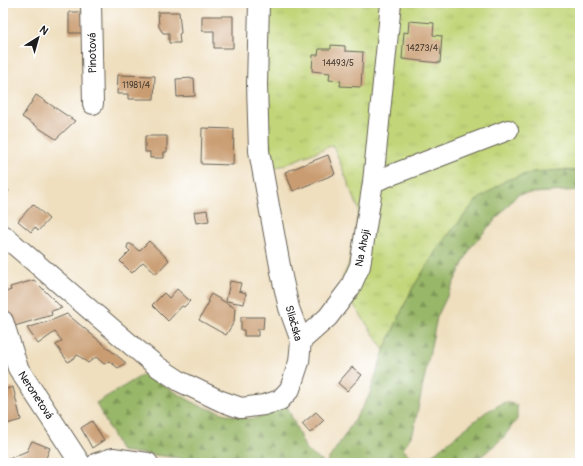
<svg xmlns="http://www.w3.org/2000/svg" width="583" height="466" font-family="Pangolin,sans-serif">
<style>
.grass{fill:url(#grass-tufts);stroke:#6f794a}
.forest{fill:url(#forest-firs);stroke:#5a6a42}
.building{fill:#c99c71}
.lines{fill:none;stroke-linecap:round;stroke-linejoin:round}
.street-casing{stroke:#666055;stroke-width:22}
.street{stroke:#fff;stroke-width:20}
.labels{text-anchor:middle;stroke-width:3;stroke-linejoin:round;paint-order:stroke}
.number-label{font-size:9px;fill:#473c31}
.street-label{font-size:11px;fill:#1c1c1c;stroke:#fff}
</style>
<defs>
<pattern id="grass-tufts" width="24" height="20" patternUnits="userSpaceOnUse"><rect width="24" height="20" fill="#c2d679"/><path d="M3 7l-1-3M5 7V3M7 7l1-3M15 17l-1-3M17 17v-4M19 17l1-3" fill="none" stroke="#a6b768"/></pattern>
<pattern id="forest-firs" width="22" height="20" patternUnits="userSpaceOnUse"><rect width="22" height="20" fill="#99b769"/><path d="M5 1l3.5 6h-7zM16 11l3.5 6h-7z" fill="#7c9456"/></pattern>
</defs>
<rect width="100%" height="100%" fill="#fff"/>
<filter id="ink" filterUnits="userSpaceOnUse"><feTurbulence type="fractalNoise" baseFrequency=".025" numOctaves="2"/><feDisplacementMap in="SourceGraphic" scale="8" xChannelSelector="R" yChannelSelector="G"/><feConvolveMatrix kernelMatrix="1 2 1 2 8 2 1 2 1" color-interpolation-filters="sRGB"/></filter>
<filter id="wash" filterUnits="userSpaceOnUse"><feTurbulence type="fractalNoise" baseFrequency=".012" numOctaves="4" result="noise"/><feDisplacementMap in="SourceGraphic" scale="16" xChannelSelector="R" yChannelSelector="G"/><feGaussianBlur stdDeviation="0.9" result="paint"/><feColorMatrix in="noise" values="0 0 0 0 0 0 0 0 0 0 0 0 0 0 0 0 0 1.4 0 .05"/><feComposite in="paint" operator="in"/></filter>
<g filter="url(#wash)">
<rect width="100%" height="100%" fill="#efdfbf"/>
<path class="grass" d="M 268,3 L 580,3 L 580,171 L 560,170 L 476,201 L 438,248 L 411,291 L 384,350 L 340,284 L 349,264 L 359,210 L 333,145 L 271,170 L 264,87 Z"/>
<path class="forest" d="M 560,170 L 580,171 L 580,190 L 518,194 L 471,247 L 437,317 L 413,433 L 403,449 L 413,460 L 427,459 L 486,412 L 505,402 L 517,405 L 517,419 L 503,438 L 473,463 L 326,463 L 345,435 L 369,396 L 384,350 L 411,291 L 438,248 L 476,201 L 506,180 L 533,172 Z
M 146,373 L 171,390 L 198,405 L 229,415 L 250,419 L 266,415 L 287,406 L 306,450 L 324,463 L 192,463 L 179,458 L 121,451 L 96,403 Z"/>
<g id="blocks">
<path class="building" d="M 69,12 L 84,12 L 84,33 L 69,33 Z
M 158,12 L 179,12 L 181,33 L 179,34 L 180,43 L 169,43 L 169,33 L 163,33 L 159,27 Z
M 202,16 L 233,16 L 233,48 L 214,48 L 214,31 L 202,31 Z
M 409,21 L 434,23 L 433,35 L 442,36 L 440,63 L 402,59 L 404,32 L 408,33 Z
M 331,45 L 345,46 L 345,51 L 363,52 L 361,87 L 340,86 L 341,81 L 329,80 L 330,73 L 312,71 L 313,55 L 318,55 L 319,49 L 331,49 Z
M 118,75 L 155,76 L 154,99 L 128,99 L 128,94 L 117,94 Z
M 194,78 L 195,96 L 177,97 L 176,79 Z
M 36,95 L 75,121 L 56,139 L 22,117 Z
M 202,128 L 234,129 L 233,165 L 201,164 Z
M 145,136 L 167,136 L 167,152 L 164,152 L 164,158 L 150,158 L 150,152 L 145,152 Z
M 328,155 L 335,174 L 293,191 L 285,172 Z
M 3,186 L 9,191 L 3,197 Z
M 33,204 L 49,219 L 38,231 L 35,227 L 31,232 L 18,221 Z
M 207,210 L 209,221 L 196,223 L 194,212 Z
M 149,241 L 169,260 L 156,274 L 143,262 L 132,273 L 120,261 L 130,251 L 127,248 L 128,244 L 131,244 L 139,251 Z
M 34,280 L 62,308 L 51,311 L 52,315 L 11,327 L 3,304 L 3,293 L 11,290 L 10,287 Z
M 230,281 L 241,283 L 239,291 L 246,293 L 244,304 L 226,301 Z
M 177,289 L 190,301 L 184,307 L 182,306 L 168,321 L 152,305 L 164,293 L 169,298 Z
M 211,294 L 235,308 L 234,322 L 226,335 L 199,320 L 209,302 L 207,301 Z
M 67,314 L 126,363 L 118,368 L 109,361 L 104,364 L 96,357 L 88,363 L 78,355 L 68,362 L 56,345 L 62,341 L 55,332 L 38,344 L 27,328 L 50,321 Z
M 241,317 L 264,317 L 263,329 L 258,329 L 258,336 L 244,336 L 244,330 L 241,330 Z
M 352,367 L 362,375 L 347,391 L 338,383 Z
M 13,387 L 21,420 L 3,425 L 3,390 Z
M 316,412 L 324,420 L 310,433 L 302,424 Z
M 92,421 L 104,440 L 92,448 L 81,428 Z
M 32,441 L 50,448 L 46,458 L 48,463 L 3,463 L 3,461 L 27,451 Z"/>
</g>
</g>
<g filter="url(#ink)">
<use href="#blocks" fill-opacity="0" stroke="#666055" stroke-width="1"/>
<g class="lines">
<defs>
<path id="street" d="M 91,3 L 93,104
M 373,182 L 508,130
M 3,235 L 130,344 L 158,367 L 181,382 L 221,401 L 241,408 L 264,405 L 280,400 L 290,389 L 299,362 L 301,341 L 289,308 L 282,277 L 259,151 L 257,85 L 259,3
M 3,321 L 18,368 L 80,463
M 301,341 L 328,317 L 350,288 L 360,266 L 373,182 L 391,3
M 97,463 L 113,458 L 148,463"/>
</defs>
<use href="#street" class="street-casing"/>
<use href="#street" class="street"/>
</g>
</g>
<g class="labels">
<g class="number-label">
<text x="422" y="51">14273/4</text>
<text x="338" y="66">14493/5</text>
<text x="136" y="88">11981/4</text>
</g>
<g class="street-label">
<text transform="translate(92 53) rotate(-91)" y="4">Pinotová</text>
<text transform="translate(362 248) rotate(-79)" y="4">Na Ahoji</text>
<text transform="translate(294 323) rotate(74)" y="4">Sliačska</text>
<text transform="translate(36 395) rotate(57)" y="4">Neronetová</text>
</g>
</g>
<rect width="583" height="466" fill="none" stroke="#fff" stroke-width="16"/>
<g transform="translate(38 38) rotate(37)" stroke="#ffffff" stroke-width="3" paint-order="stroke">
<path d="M0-3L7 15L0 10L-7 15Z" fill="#1c1c1c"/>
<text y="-6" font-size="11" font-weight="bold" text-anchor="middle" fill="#1c1c1c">N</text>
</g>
</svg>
